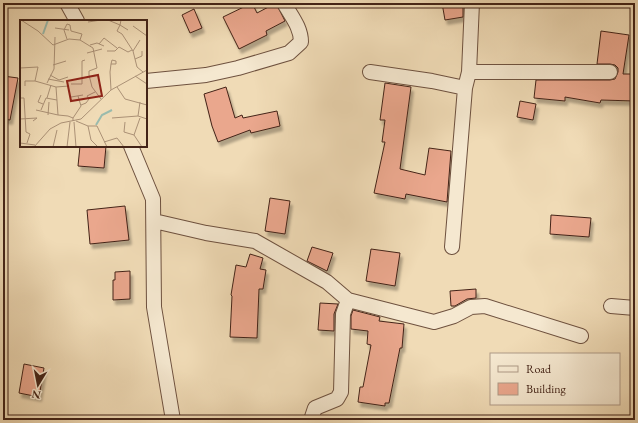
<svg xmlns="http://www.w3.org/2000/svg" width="638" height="423" font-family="'EB Garamond',serif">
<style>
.building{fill:#eaa78d;stroke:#432317;filter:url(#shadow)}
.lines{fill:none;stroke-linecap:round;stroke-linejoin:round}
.street-casing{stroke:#6e513f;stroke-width:16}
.street{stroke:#f5e8d0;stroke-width:14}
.inset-river{fill:none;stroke:#9abbad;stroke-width:2}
.inset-road{fill:none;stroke:#ab9176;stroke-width:1}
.view{fill:#8f2418;fill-opacity:0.15;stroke:#8f2418;stroke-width:2}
.inset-edge{fill:none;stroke:#432317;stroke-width:2}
</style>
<defs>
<filter id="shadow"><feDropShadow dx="2.5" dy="4.5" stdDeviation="1" flood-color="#0004"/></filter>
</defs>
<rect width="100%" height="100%" fill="#f0dbb6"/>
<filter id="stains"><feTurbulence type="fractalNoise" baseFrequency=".005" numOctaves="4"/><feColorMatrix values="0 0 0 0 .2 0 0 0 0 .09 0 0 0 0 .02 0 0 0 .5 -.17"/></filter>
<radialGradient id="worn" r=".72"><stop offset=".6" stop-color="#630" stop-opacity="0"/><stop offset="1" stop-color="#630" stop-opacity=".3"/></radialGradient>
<path class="building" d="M 252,3 L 257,13 L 276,3 L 285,21 L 266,31 L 267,35 L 239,49 L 223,17 Z
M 442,3 L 463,3 L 463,17 L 445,20 Z
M 194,9 L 202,28 L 190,33 L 182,15 Z
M 601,31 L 629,35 L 623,74 L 635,74 L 635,101 L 601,100 L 600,103 L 565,97 L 565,101 L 534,98 L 536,80 L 610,80 L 615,79 L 618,72 L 618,68 L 615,65 L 610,64 L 597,64 Z
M 3,76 L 18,78 L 10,120 L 3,119 Z
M 385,83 L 411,87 L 400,169 L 425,175 L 429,148 L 451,151 L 447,202 L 406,194 L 405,199 L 374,193 L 385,142 L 382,142 L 385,120 L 380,120 Z
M 226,87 L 235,118 L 242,115 L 243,118 L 277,111 L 280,126 L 251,133 L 250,130 L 218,142 L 212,126 L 204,94 Z
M 520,101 L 536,104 L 533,120 L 517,117 Z
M 80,146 L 106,146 L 104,168 L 78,166 Z
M 270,198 L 290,201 L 285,234 L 265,231 Z
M 125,206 L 129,240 L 90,244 L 87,210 Z
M 551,215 L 591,218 L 589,237 L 550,234 Z
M 312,247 L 333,253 L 327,271 L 307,261 Z
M 371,249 L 400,253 L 395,286 L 366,281 Z
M 250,254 L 263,258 L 260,269 L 266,270 L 263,289 L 259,289 L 257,338 L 230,337 L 232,296 L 231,295 L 236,265 L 246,267 Z
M 130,271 L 130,299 L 113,300 L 113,280 L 115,280 L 115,272 Z
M 476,289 L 476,298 L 467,299 L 455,306 L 451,306 L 450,291 Z
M 320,303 L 338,304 L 334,314 L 334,331 L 318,330 Z
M 353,310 L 380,317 L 379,321 L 404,324 L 402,348 L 400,348 L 389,403 L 385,403 L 385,406 L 358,402 L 360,387 L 363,387 L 371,345 L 367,344 L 368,331 L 351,329 L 351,316 Z
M 24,364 L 44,368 L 39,397 L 19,393 Z"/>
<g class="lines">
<defs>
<path id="street" d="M 67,3 L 77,21
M 370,72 L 432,81 L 465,88 L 469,72 L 610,72
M 469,72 L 472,3
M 146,81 L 206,75 L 238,68 L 289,53 L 301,42 C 301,27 291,16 284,3
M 131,146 L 153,199 L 154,307 L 173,420
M 154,221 L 206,233 L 255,241 L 327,282 L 348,300
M 452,247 L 465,88
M 611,306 L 635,308
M 311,420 L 315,408 L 337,399 L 341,392 L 343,314 L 348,300 L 434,322 L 454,316 L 471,307 L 485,306 L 581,336"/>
</defs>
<use href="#street" class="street-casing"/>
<use href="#street" class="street"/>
</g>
<g transform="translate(20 20)">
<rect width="127" height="127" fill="#f0dbb6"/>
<path class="inset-river" d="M 23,14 L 28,0M 76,105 L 82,95 L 92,90"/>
<path class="inset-road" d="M 1,0 L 18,11 L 33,25 L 49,19 L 60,20 L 73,28 L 77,48 L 69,51 L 69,55 L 72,67 L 81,79M 88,0 L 100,5 L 97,11 L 102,14 L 113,31 L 117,47 L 123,52M 101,0 L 100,5 L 108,10M 68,2 L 81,0M 113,6 L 127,16M 35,8 L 49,10M 47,19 L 44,10 L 47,4 L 50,5 L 51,11 L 62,14 L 60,20M 79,24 L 84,18 L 97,28M 70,25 L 77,23 L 84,26M 87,31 L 95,31 L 99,27 L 108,32 L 112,30M 113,31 L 120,20M 67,33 L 82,29M 115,39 L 122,36 L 122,31M 91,44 L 92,40 L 96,41 L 96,44 L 91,44 L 90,52 L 91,70M 33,45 L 46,41M 0,48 L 18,47 L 15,61 L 36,67 L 38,95 L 48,96 L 53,98 L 53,101M 30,55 L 39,60 L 48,57M 115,56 L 127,64M 28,59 L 44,62M 27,63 L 34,49 L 35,17M 51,64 L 62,64 L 62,41 L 65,40M 5,66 L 5,61 L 15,61M 36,67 L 49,66M 97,67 L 105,79 L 127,85M 21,75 L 18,82 L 23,84M 51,77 L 63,75M 0,78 L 4,78 L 6,112 L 10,114 L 7,123M 27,78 L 31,65M 120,82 L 118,96 L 127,99M 61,85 L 66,83 L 69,79 L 67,76 L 75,72M 16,90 L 38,95M 21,90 L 26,78 L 37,80M 28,95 L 29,82M 53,98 L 61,86 L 58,76M 92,98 L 118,96M 120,98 L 114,115 L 122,127M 0,99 L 17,98 L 13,101M 56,101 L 68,106 L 71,120 L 78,127M 54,102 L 56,127M 105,102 L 104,112 L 114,115M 68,106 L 77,106 L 87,127M 84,122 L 97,118 L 104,127M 0,123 L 15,125M 14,127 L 30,109 L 41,103 L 61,99 L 91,70 L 127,50M 33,127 L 37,110M 47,127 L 50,102"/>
<path class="view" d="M 78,55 L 82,76 L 51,81 L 47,61 Z"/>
<rect width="127" height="127" class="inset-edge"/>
</g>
<rect width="638" height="423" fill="none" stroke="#f0dbb6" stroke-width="16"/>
<rect x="4" y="4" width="630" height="415" fill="none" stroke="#432317" stroke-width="2"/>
<rect x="8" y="8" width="622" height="407" fill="none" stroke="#432317"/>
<rect x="490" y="353" width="130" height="52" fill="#f5e8d0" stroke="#ae9986"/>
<rect x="498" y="366" width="20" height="6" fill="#f5e8d0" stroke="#ae9986"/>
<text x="526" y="373" font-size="12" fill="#432317">Road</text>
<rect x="498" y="383" width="20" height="12" fill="#eaa78d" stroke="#ae9986"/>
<text x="526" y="393" font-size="12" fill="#432317">Building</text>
<g transform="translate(38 385) rotate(190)" stroke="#f5e8d0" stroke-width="3" paint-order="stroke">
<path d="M0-3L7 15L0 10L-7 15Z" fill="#432317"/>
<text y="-6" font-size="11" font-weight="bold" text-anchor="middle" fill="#432317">N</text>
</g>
<rect width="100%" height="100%" filter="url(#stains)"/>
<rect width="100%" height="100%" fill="url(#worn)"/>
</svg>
